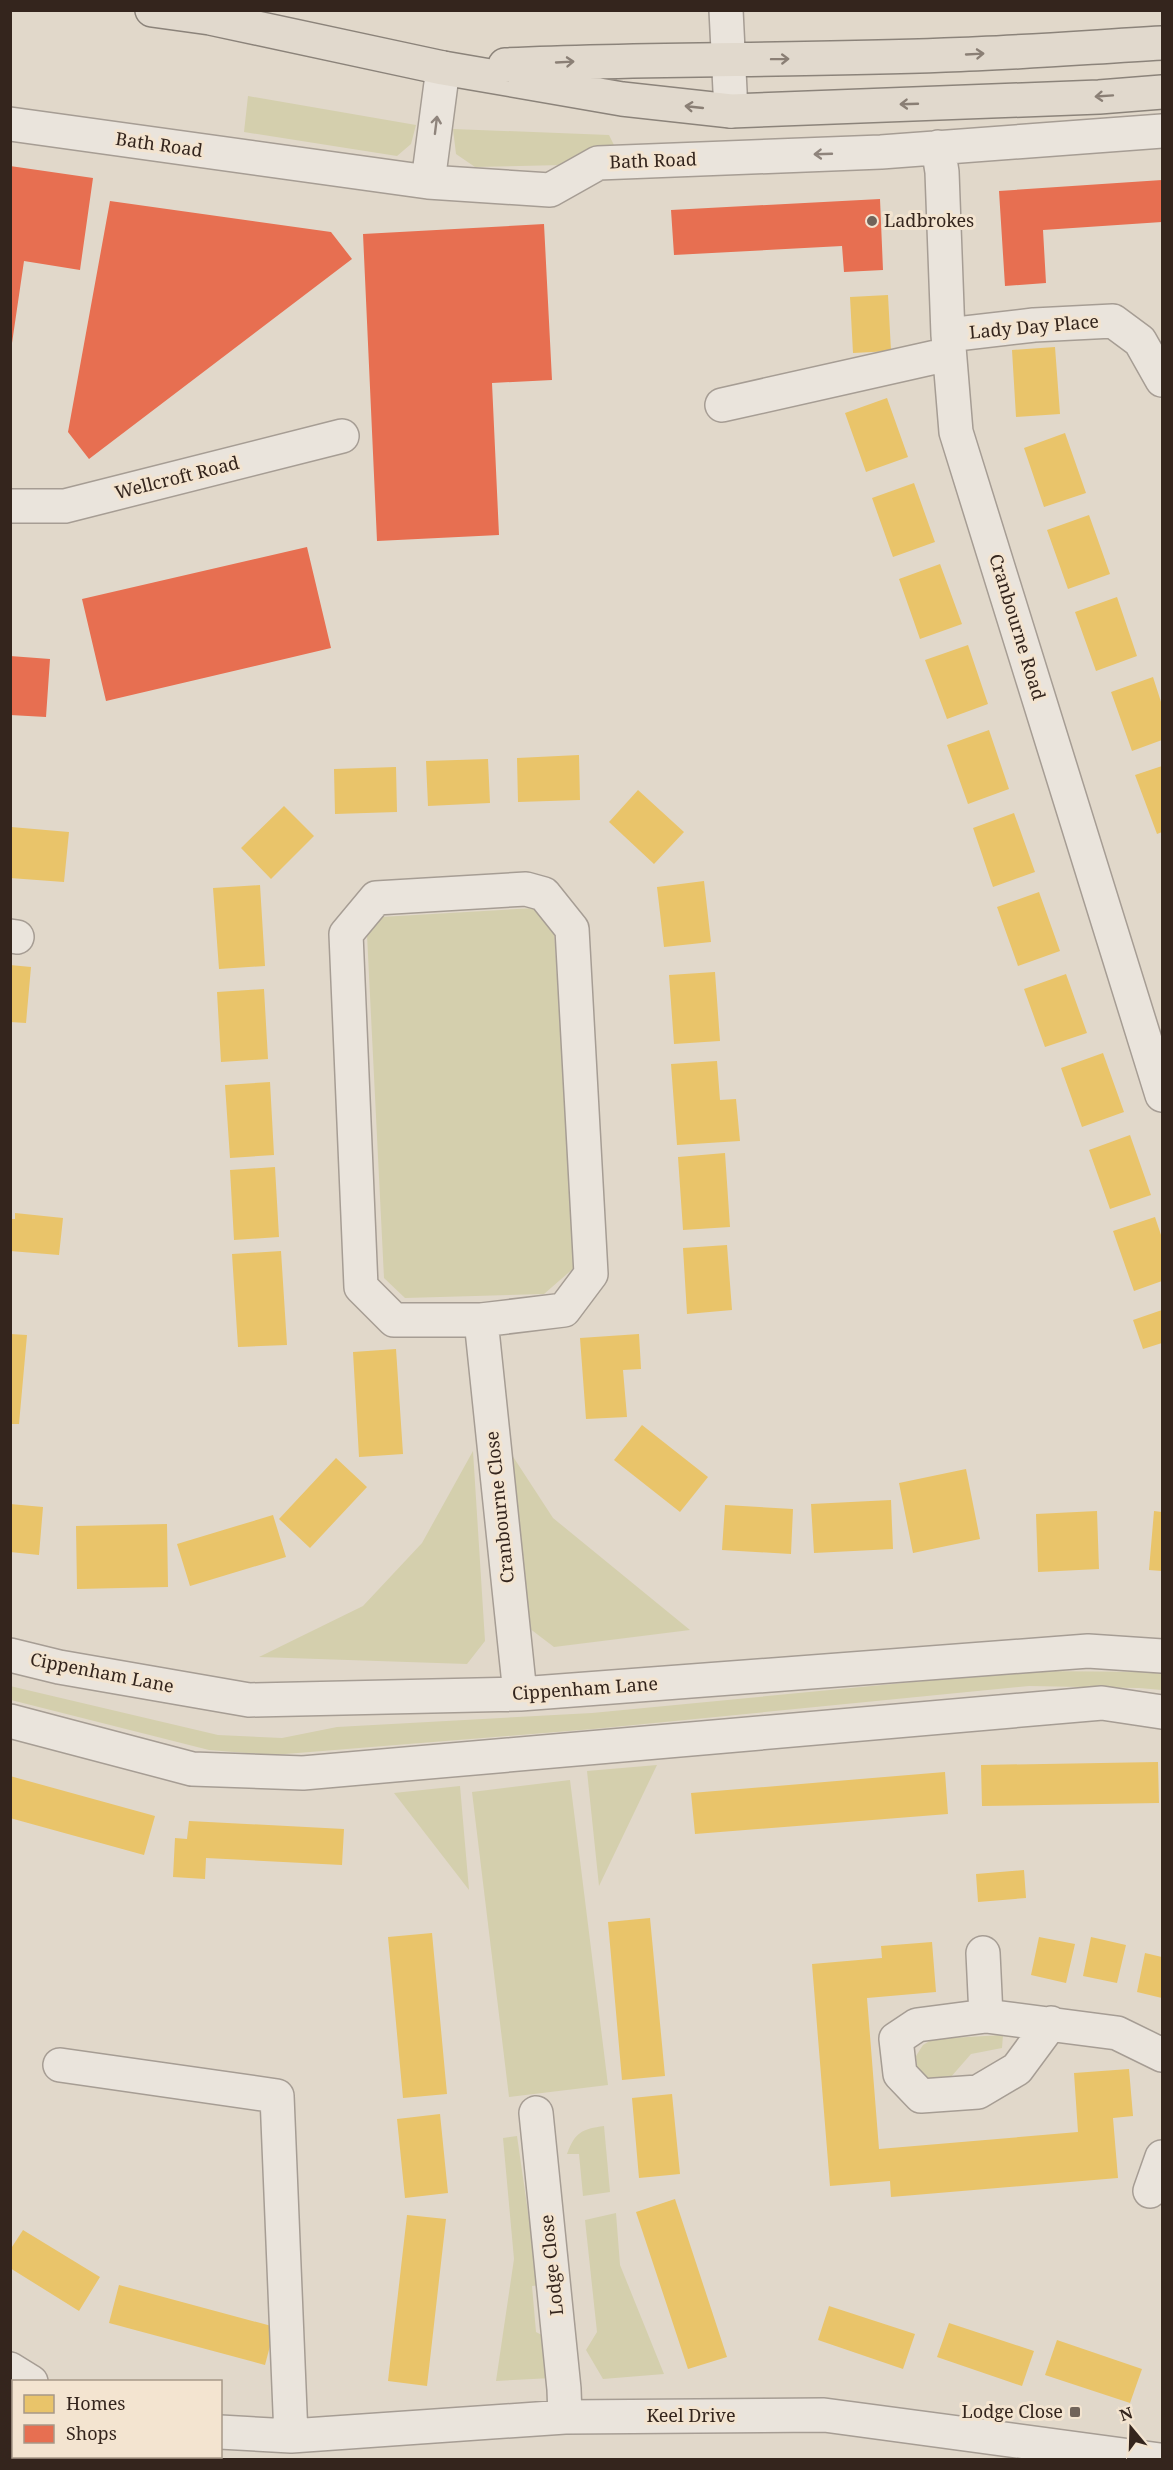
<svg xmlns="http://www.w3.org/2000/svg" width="1173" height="2470" font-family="'Noto Serif',serif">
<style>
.green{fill:#d4cfad}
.homes{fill:#e9c46a}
.shops{fill:#e76f51}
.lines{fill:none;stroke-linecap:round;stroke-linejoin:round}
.minor-casing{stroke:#a69d94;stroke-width:36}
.major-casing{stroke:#8b837a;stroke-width:36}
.minor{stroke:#eae4dc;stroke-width:33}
.major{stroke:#e1d9cd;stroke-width:33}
.oneway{stroke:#8a7f75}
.oneway2{stroke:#8f847c}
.poi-dot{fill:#71645a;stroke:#f3e4d0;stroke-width:2}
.labels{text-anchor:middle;stroke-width:6;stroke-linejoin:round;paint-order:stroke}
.street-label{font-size:18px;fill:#34251d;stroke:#f3e4d0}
.poi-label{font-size:18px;fill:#34251d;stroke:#f3e4d0;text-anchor:start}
</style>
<rect width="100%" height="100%" fill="#e1d8ca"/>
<path class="green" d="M 248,96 L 416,125 L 411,144 L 397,156 L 244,132 Z
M 453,129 L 609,135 L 614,145 L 563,165 L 475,167 L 456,154 Z
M 535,908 L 554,930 L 575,1267 L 544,1294 L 405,1298 L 384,1278 L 367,935 L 381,917 Z
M 473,1451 L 485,1641 L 467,1664 L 259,1657 L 363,1606 L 422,1543 Z
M 510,1452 L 553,1518 L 690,1630 L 554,1647 L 525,1625 Z
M 1028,1671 L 1162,1672 L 1162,1690 L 1139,1688 L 1029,1686 L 593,1729 L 273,1755 L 209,1750 L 11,1700 L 10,1686 L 218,1735 L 282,1738 L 337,1727 L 592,1713 Z
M 657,1765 L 599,1886 L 587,1771 Z
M 570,1780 L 608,2085 L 509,2097 L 472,1792 Z
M 460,1786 L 469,1890 L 394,1793 Z
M 1003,2035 L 1002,2048 L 971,2054 L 950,2078 L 935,2083 L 918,2074 L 916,2056 L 923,2045 L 933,2039 Z
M 604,2126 L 610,2192 L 583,2196 L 579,2154 L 567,2154 C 575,2132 582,2129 604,2126 Z
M 517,2136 L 534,2254 L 557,2283 L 532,2286 L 536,2332 L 563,2346 L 552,2378 L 496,2381 L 514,2259 L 503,2138 Z
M 616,2213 L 620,2265 L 664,2374 L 603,2379 L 586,2350 L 597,2332 L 585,2220 Z"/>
<path class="homes" d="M 888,295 L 891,351 L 853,353 L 850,297 Z
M 1055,347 L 1060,414 L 1016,417 L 1012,350 Z
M 887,398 L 908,457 L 866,472 L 845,413 Z
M 1065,433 L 1086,493 L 1044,507 L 1024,448 Z
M 914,483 L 935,542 L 893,557 L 872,498 Z
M 1089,515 L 1110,574 L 1068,589 L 1047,530 Z
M 940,564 L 962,624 L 920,639 L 899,579 Z
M 1117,597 L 1137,656 L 1096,671 L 1075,612 Z
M 968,645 L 988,704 L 947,719 L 925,660 Z
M 1153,677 L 1162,705 L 1162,740 L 1132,751 L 1111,692 Z
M 989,730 L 1009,789 L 968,804 L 947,745 Z
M 579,755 L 580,800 L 518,802 L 517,758 Z
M 488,759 L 490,803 L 428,806 L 426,761 Z
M 1162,766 L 1162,832 L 1157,834 L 1135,775 Z
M 396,767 L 397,812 L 335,814 L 334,769 Z
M 638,790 L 684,832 L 654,864 L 609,822 Z
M 284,806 L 314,836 L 271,879 L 241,848 Z
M 1014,813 L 1035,872 L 993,887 L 973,828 Z
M 11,827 L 69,832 L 64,882 L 10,878 Z
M 704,881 L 711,942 L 664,947 L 657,887 Z
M 260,885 L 265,966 L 219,969 L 213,888 Z
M 1039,892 L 1060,951 L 1018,966 L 997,907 Z
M 10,965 L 31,967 L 26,1023 L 10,1022 Z
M 715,972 L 720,1041 L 674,1044 L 669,975 Z
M 1066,974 L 1087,1033 L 1045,1047 L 1024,989 Z
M 264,989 L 268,1059 L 221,1062 L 217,992 Z
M 1103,1053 L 1124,1112 L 1082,1127 L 1061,1068 Z
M 717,1061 L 720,1100 L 736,1099 L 740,1141 L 677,1145 L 671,1064 Z
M 270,1082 L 274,1155 L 230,1158 L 225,1085 Z
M 1130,1135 L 1151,1195 L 1110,1209 L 1089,1150 Z
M 725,1153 L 730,1227 L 683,1230 L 678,1157 Z
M 275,1167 L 279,1237 L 234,1240 L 230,1170 Z
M 15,1213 L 63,1218 L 59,1255 L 10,1251 L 10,1219 L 15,1219 Z
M 1155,1217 L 1162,1238 L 1162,1281 L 1134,1291 L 1113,1231 Z
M 727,1245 L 732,1310 L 687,1314 L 683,1248 Z
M 281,1251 L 287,1345 L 238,1347 L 232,1254 Z
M 1162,1310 L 1162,1343 L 1143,1349 L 1133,1320 Z
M 10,1334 L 27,1335 L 19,1424 L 10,1424 Z
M 639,1334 L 641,1369 L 623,1370 L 627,1417 L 586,1419 L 580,1338 Z
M 396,1349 L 403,1454 L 359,1457 L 353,1352 Z
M 642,1425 L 708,1477 L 680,1512 L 614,1460 Z
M 336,1458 L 367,1487 L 310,1548 L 279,1519 Z
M 966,1469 L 980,1539 L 913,1553 L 899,1483 Z
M 891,1500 L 893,1549 L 814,1553 L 811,1504 Z
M 10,1504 L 43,1507 L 39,1555 L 10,1552 Z
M 725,1505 L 793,1509 L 791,1554 L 722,1550 Z
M 1097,1511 L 1099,1569 L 1038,1572 L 1036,1514 Z
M 1154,1511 L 1162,1512 L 1162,1571 L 1149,1570 Z
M 273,1515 L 286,1557 L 190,1586 L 177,1544 Z
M 167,1524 L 168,1587 L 77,1589 L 76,1526 Z
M 1158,1762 L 1159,1803 L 982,1806 L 981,1765 Z
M 945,1772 L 948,1814 L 695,1834 L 691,1793 Z
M 10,1776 L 155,1816 L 144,1855 L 10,1818 Z
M 189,1821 L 344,1829 L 342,1865 L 206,1858 L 205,1879 L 173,1877 L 175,1838 L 187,1839 Z
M 1024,1870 L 1026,1898 L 978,1902 L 976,1874 Z
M 650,1918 L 665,2076 L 622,2080 L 608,1922 Z
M 432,1933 L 447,2094 L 403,2098 L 388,1937 Z
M 1039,1937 L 1075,1944 L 1066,1983 L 1031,1975 Z
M 1091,1937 L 1126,1945 L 1117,1983 L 1083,1976 Z
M 932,1942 L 936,1992 L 867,1998 L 879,2149 L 1078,2132 L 1074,2073 L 1129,2069 L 1133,2116 L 1113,2118 L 1118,2178 L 891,2197 L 890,2181 L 830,2186 L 812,1964 L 882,1958 L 881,1946 Z
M 1145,1953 L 1162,1957 L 1162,1998 L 1137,1992 Z
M 672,2094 L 680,2174 L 639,2178 L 632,2098 Z
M 440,2114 L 448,2193 L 405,2198 L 397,2119 Z
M 675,2199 L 727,2357 L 688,2369 L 636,2212 Z
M 407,2215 L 446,2219 L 427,2386 L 388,2381 Z
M 23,2230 L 100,2277 L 79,2311 L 10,2268 L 10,2250 Z
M 119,2285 L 275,2327 L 265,2365 L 109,2323 Z
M 829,2306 L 915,2334 L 903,2369 L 818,2340 Z
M 949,2323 L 1034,2351 L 1022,2386 L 937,2357 Z
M 1057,2340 L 1142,2369 L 1130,2403 L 1045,2375 Z"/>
<path class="shops" d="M 10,166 L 93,178 L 80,270 L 24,261 L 12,343 Z
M 1162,180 L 1162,222 L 1043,230 L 1046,283 L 1005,286 L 999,191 Z
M 880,199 L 883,270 L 844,272 L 842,246 L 674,255 L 671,210 Z
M 110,201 L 331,232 L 352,259 L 89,459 L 68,432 Z
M 544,224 L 552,380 L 492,383 L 499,535 L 377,541 L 363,234 Z
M 307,547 L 331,648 L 106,701 L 82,599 Z
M 10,656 L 50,659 L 46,717 L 10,715 Z"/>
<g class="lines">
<defs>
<path id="minor" d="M 726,10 L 731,111
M 10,124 L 428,182 L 550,190 L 598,163 L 881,152 L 1162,131
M 938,147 L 942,172 L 948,335 L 956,432 L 1162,1095
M 428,182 L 443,68
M 948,335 L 1034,325 L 1113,321 L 1140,341 L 1162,380
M 722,405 L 949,354
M 10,506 L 65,506 L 342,436
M 526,889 L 544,894 L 572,929 L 591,1274 L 564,1310 L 481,1320 L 394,1320 L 361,1287 L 346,934 L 376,898 Z
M 10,936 L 17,937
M 481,1320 L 520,1694
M 10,1655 L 59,1667 L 249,1700 L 520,1694 L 1088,1651 L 1162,1656
M 10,1721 L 192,1769 L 303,1773 L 1102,1703 L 1162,1712
M 983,1953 L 986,2016
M 1051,2023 L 1017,2069 L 978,2092 L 921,2096 L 900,2074 L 896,2039 L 917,2025 L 986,2016 L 1117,2033 L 1162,2055
M 60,2065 L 277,2096 L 291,2436
M 536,2113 L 564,2389 L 565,2417
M 1150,2191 L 1162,2157
M 10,2369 L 31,2382
M 220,2432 L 291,2436 L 565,2417 L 824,2415 L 1160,2460
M 10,2455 L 14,2449"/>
<path id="major" d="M 152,10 L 210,18 L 443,68 L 622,99 L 731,111 L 1099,97 L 1162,92
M 505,65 C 651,58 798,61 945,55 C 1018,53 1090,47 1162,43"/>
</defs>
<use href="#minor" class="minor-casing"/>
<use href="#major" class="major-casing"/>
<use href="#minor" class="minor"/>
<use href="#major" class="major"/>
</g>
<defs><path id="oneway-shaft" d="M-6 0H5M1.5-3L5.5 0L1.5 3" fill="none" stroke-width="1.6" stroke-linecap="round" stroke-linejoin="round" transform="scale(1.5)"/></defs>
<g class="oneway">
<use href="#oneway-shaft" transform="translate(975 54) rotate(-3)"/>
<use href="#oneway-shaft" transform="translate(780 59) rotate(-1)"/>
<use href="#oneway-shaft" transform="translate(565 62) rotate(-3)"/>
<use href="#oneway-shaft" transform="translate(1104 96) rotate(176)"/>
<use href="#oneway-shaft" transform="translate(909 104) rotate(178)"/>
<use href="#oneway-shaft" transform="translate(694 107) rotate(-174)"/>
</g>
<g class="oneway2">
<use href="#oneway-shaft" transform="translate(436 125) rotate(-83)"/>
<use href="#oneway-shaft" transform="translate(823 154) rotate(178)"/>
</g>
<g class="poi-dot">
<circle cx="872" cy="221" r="6"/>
<rect x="1069" y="2406" width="12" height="12" rx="3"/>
</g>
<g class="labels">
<g class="street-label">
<text transform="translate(159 145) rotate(8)" y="6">Bath Road</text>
<text transform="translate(653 161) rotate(-2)" y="6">Bath Road</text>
<text transform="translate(1034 327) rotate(-5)" y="6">Lady Day Place</text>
<text transform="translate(177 478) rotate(-14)" y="6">Wellcroft Road</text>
<text transform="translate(1017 627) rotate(73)" y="6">Cranbourne Road</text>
<text transform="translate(500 1507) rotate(-96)" y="6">Cranbourne Close</text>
<text transform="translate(102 1673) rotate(11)" y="6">Cippenham Lane</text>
<text transform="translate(585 1689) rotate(-4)" y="6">Cippenham Lane</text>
<text transform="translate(552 2265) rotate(-96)" y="6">Lodge Close</text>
<text x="691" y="2422">Keel Drive</text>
</g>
<g class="poi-label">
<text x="884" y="227">Ladbrokes</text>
<text x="1063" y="2418" text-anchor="end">Lodge Close</text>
</g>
</g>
<rect width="1173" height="2470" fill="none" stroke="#34251d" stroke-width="24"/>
<rect x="12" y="2380" width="210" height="78" fill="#f3e4d0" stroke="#a79888" stroke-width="1.5"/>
<rect x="24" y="2395" width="30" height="18" fill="#e9c46a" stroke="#a79888" stroke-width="1.5"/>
<text x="66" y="2410" font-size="18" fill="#34251d">Homes</text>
<rect x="24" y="2425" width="30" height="18" fill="#e76f51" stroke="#a79888" stroke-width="1.5"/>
<text x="66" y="2440" font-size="18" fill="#34251d">Shops</text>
<g transform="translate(1131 2428) rotate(341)" stroke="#f3e4d0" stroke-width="4.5" paint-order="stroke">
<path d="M0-4.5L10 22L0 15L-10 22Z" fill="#34251d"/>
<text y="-9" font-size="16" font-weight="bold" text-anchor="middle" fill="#34251d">N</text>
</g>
</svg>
